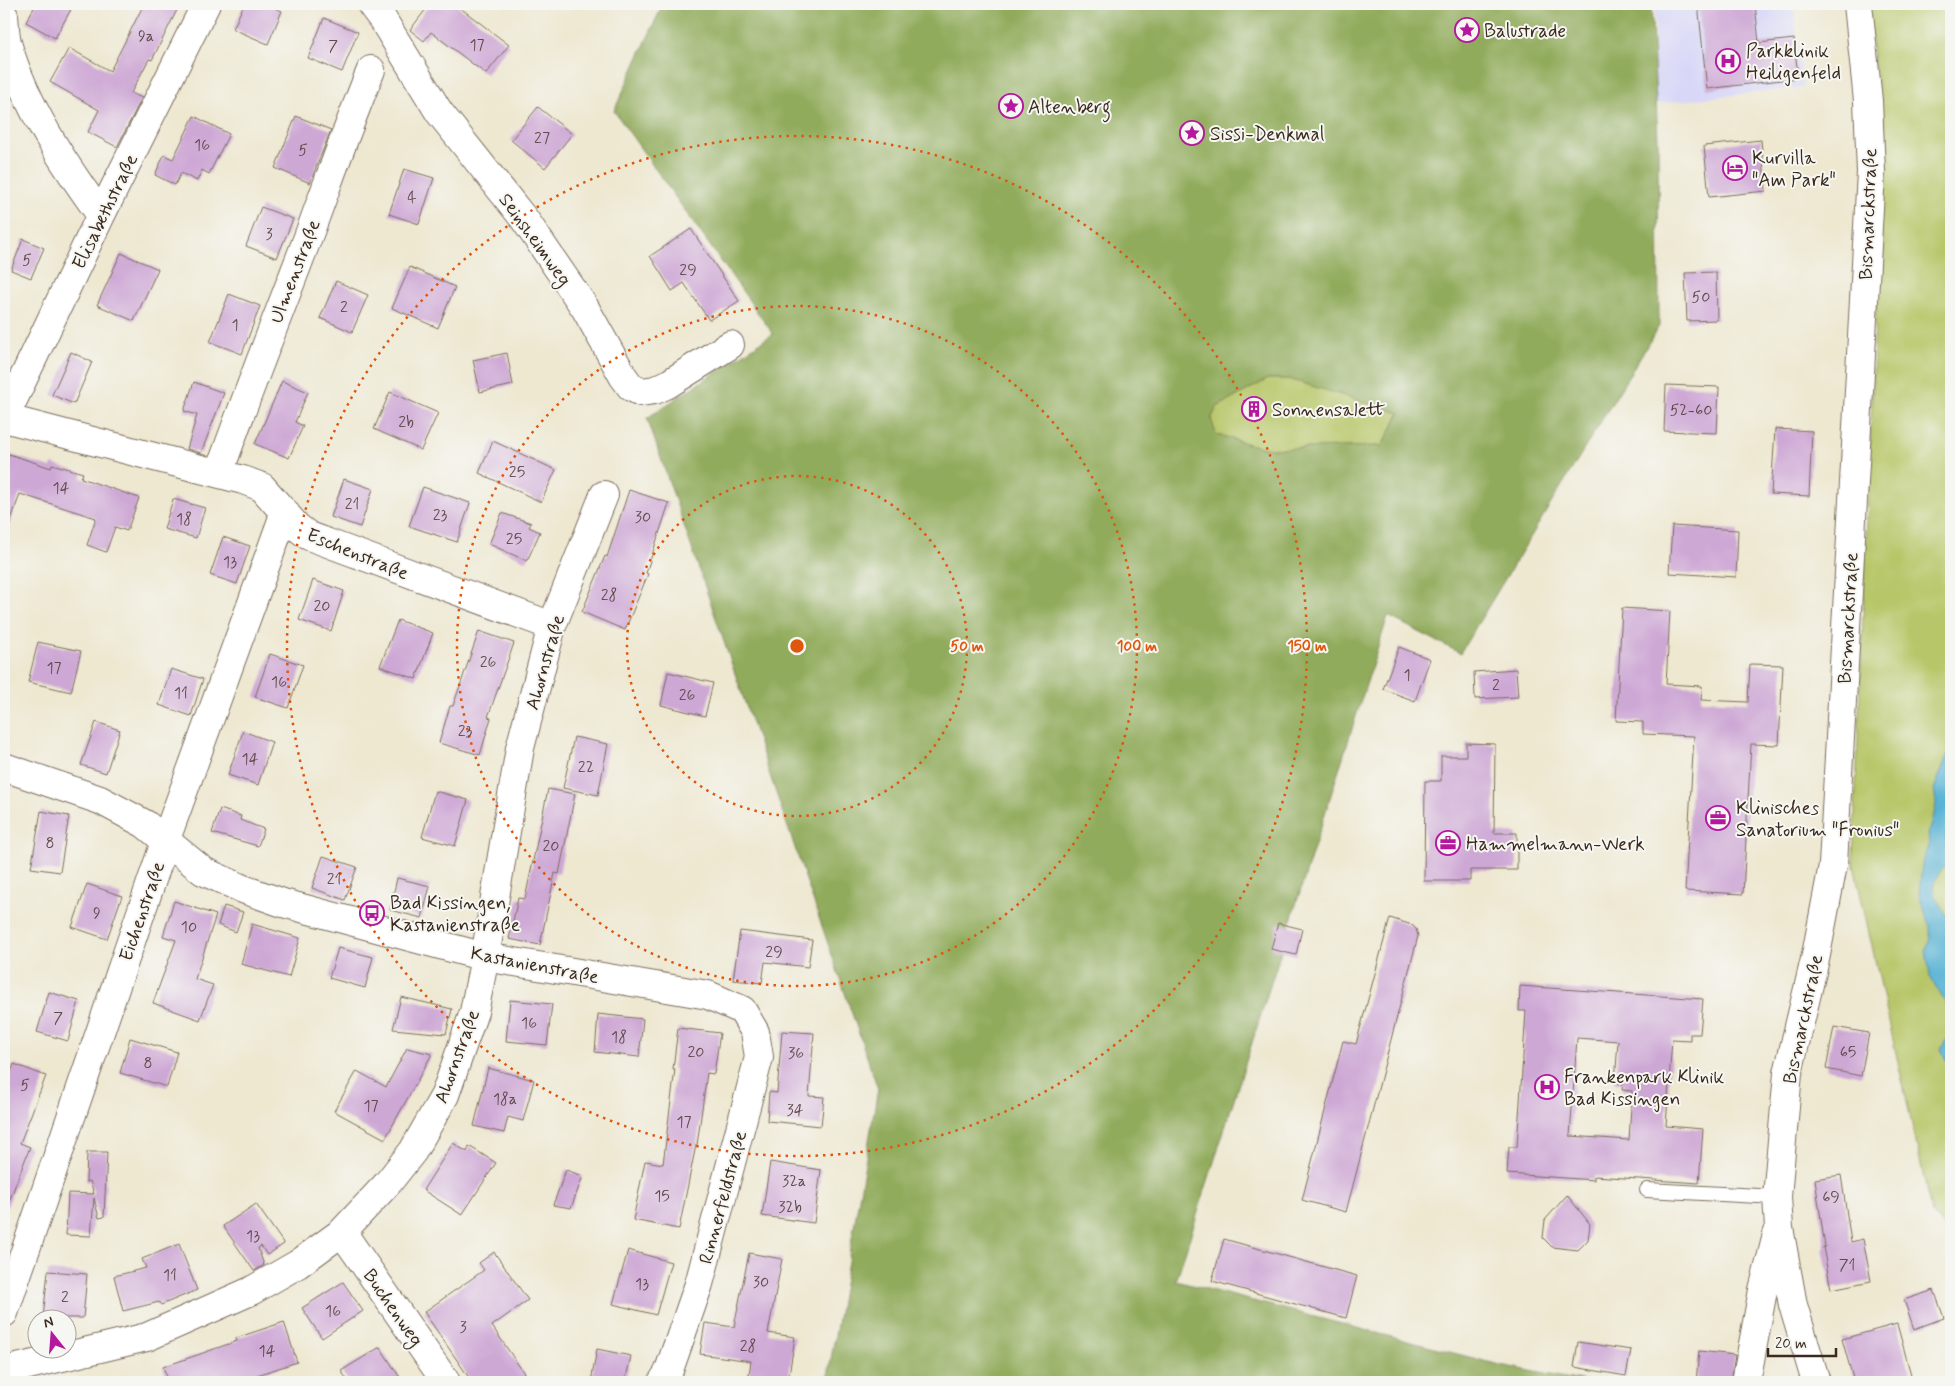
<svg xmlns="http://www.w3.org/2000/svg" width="1955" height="1386" font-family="Mynerve,sans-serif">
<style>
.built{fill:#d8d7f8}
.green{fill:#b7c668;stroke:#797843}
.forest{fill:#91ab5c;stroke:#666a3d;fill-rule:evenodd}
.water{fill:#56b2d4;stroke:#486e79}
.building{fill:#cea8d5;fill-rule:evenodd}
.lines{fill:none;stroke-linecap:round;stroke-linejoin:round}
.lane-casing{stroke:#7a6c5d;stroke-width:16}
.street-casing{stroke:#7a6c5d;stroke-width:30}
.lane{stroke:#fff;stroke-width:14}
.street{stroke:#fff;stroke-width:28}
.ring{fill:none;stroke:#df570d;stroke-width:2.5;stroke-dasharray:2.5 5}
.labels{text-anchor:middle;stroke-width:4;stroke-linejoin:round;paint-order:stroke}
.number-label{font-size:16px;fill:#604a4c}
.poi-label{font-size:19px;fill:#3b2a1e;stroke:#f6f6f2;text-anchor:start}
.street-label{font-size:19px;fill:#3b2a1e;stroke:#f6f6f2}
.centre{fill:#df570d;stroke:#f6f6f2;stroke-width:2.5}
.ring-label{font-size:15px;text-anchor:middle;font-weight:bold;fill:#df570d;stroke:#f6f6f2;stroke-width:4;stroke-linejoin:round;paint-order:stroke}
</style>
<rect width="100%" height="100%" fill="#f6f6f2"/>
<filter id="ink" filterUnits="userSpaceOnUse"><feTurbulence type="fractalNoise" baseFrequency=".02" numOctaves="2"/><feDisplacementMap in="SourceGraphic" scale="10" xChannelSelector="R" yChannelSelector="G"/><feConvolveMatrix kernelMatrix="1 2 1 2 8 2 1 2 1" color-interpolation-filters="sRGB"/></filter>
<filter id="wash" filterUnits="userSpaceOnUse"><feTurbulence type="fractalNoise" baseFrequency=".0096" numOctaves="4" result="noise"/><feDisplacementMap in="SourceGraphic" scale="20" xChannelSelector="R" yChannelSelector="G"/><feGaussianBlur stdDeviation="1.12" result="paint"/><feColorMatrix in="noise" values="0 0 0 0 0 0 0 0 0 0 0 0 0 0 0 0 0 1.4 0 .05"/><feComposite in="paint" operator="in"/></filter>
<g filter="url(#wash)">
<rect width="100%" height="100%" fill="#eee8d1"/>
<path class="built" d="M 1655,4 L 1793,4 L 1803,87 L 1654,104 Z"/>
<path class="green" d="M 1866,4 L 1951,4 L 1951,1235 L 1932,1214 L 1853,861 L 1883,130 Z
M 1268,379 L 1289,379 L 1400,412 L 1382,446 L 1270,449 L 1248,444 L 1216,434 L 1211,419 L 1217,407 Z"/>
<path class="forest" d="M 663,4 L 1651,4 L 1658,140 L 1659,326 L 1460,653 L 1388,616 L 1176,1281 L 1500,1365 L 1586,1382 L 827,1382 L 878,1089 L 647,418 L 773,334 L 614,111 ZM 1268,379 L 1289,379 L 1400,413 L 1382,446 L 1270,449 L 1248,444 L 1216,434 L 1211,419 L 1217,407 Z"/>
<path class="water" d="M 1951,746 L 1951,821 L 1946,837 L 1949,862 C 1915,898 1946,895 1951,930 C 1952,943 1948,957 1948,970 L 1951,973 L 1951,1071 L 1941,1049 L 1949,1033 L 1949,1019 L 1945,1002 L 1930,977 L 1926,950 L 1930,938 L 1930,926 L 1919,895 L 1922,863 L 1929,843 L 1928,834 L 1932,824 L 1936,803 L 1934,789 Z"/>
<g id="blocks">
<path class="building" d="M 36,4 L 74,4 L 55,38 L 26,22 Z
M 144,4 L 180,4 L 152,60 L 149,59 L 131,93 L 142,98 L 117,147 L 88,132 L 99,110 L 50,82 L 69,48 L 110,71 Z
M 244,4 L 264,4 L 282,11 L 268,44 L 233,29 Z
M 430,4 L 455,4 L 509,45 L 486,74 L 431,32 L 424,41 L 410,30 Z
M 1698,4 L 1755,4 L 1759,43 L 1794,39 L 1798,78 L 1707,89 Z
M 324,18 L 358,32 L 342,72 L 308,58 Z
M 538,107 L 572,134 L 545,168 L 511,140 Z
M 194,116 L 229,134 L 209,174 L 202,170 L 197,181 L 181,173 L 175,185 L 155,175 L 164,155 L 173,159 Z
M 296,116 L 331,130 L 310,183 L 275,168 Z
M 1761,140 L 1766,191 L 1709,197 L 1704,146 Z
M 404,169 L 434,178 L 419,224 L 389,214 Z
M 261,207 L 293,219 L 277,258 L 246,246 Z
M 691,229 L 739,301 L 709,320 L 684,283 L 672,291 L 650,256 Z
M 23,239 L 44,248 L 31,278 L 11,270 Z
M 121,253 L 158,269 L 134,321 L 97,305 Z
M 410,267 L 455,287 L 438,328 L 392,308 Z
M 1716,272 L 1717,320 L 1687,321 L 1685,273 Z
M 336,281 L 368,295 L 352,332 L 320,318 Z
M 229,294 L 260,306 L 242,354 L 210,342 Z
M 71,352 L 92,362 L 74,404 L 52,395 Z
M 507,353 L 513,385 L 480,392 L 473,360 Z
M 282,381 L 308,392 L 295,422 L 303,426 L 289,458 L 255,444 Z
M 194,382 L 224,393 L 201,453 L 187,449 L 197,415 L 184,411 Z
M 1666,385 L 1719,387 L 1717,433 L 1664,431 Z
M 390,392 L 438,413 L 421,450 L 374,429 Z
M1244 409a10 10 0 1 1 20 0a10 10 0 1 1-20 0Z
M 1775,429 L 1812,431 L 1809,496 L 1771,494 Z
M 493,441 L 556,470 L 541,502 L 479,473 Z
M 9,454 L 51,468 L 52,464 L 83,473 L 81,478 L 139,498 L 127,531 L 115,527 L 106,552 L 87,545 L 96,518 L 20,494 L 6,534 L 4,533 L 4,469 Z
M 344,479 L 373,489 L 360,527 L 331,517 Z
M 423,487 L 470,503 L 457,542 L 409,526 Z
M 629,490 L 669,503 L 646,573 L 648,574 L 625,630 L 582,612 L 605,556 L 607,557 Z
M 173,499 L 205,508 L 196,538 L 164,529 Z
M 502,513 L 531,523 L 529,527 L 540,532 L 527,561 L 489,544 Z
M 1672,526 L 1738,530 L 1736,577 L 1669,573 Z
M 223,537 L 250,546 L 237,584 L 210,575 Z
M 313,580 L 344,591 L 331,631 L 299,620 Z
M 1622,608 L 1670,611 L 1666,684 L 1702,686 L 1701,700 L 1748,702 L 1750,664 L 1783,665 L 1779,745 L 1751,744 L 1743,894 L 1685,891 L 1694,736 L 1643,734 L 1643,722 L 1616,721 Z
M 398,620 L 433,633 L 416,679 L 380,666 Z
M 479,631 L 514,643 L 488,717 L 491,718 L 480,755 L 439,743 L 450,706 L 453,706 Z
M 38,642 L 81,651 L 71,692 L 28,682 Z
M 1399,647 L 1430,659 L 1415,701 L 1383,689 Z
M 270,654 L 303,665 L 288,708 L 255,697 Z
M 171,669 L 203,679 L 191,716 L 159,705 Z
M 1516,669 L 1518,697 L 1475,699 L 1474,672 Z
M 668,672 L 713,683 L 705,716 L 661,705 Z
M 96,722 L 120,730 L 106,773 L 81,765 Z
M 243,731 L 272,742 L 258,785 L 228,775 Z
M 574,737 L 608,744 L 598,795 L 563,788 Z
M 1466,743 L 1495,744 L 1494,833 L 1517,833 L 1517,870 L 1470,870 L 1470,881 L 1424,881 L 1425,781 L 1441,781 L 1441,756 L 1466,756 Z
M 548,789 L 575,794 L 559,874 L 555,873 L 540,945 L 509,939 L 518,898 L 525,899 Z
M 435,791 L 468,800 L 455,846 L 422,837 Z
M 220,809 L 241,816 L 240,820 L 264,829 L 258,846 L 212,833 Z
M 41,811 L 69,816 L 60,872 L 31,868 Z
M 323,856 L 357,867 L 345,900 L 312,888 Z
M 397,878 L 430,886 L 422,918 L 390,910 Z
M 87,884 L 122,896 L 107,939 L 72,927 Z
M 174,901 L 216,915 L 195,979 L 213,985 L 200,1020 L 153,1003 L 176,940 L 163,936 Z
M 224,906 L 243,912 L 236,932 L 218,925 Z
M 1390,918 L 1412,925 L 1416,929 L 1418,936 L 1346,1212 L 1302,1200 L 1343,1041 L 1356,1044 Z
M 1278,923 L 1302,929 L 1296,955 L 1271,949 Z
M 252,924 L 300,938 L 289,977 L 241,964 Z
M 740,931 L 812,940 L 808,967 L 765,962 L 762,983 L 733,980 Z
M 338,948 L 373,957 L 365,988 L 329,978 Z
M 1520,986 L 1703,999 L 1700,1034 L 1690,1034 L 1690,1040 L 1672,1039 L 1666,1126 L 1703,1129 L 1699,1183 L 1594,1176 L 1594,1180 L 1507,1174 L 1509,1147 L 1517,1147 L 1526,1011 L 1519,1011 ZM 1577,1038 L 1618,1041 L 1615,1083 L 1623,1083 L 1622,1090 L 1632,1091 L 1629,1140 L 1570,1136 Z
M 49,992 L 79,1001 L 68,1041 L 37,1032 Z
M 401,997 L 452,1009 L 446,1034 L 393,1029 Z
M 510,1000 L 552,1004 L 547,1045 L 506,1041 Z
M 598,1014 L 643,1019 L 639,1057 L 595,1052 Z
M 1834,1027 L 1869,1033 L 1861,1076 L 1826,1069 Z
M 678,1028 L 720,1033 L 714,1074 L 707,1073 L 697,1145 L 696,1145 L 679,1229 L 633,1220 L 645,1161 L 663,1164 L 675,1069 L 673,1069 Z
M 782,1031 L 814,1033 L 809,1096 L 824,1097 L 821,1126 L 767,1121 L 769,1092 L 777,1093 Z
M 130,1038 L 177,1052 L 167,1087 L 120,1073 Z
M 407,1048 L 432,1054 L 385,1139 L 334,1111 L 357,1071 L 386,1087 Z
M 14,1064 L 46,1076 L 20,1143 L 30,1147 L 5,1212 L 4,1211 L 4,1092 Z
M 488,1068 L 534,1080 L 523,1121 L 508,1117 L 504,1133 L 474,1126 Z
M 453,1143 L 467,1152 L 469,1146 L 496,1163 L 462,1215 L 423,1190 Z
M 87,1152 L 107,1152 L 104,1217 L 99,1218 L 94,1198 L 91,1236 L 66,1235 L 68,1193 L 94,1194 L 90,1181 L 86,1182 Z
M 770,1162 L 821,1170 L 814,1223 L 762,1216 Z
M 566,1170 L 583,1176 L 571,1208 L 553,1205 Z
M 1841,1175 L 1851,1242 L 1863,1239 L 1871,1281 L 1831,1289 L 1823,1247 L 1825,1247 L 1815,1179 Z
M 1567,1195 L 1590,1224 L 1588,1240 L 1578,1250 L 1552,1247 L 1543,1238 L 1545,1220 Z
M 256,1204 L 284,1244 L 267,1255 L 261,1246 L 258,1248 L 264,1265 L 254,1271 L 223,1226 Z
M 1224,1239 L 1357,1276 L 1346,1318 L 1212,1281 Z
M 179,1244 L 197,1290 L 161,1305 L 159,1302 L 123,1311 L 114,1276 L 146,1268 L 142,1259 Z
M 628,1250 L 671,1262 L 656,1315 L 613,1304 Z
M 494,1252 L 528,1300 L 492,1326 L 530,1382 L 472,1382 L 424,1312 L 484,1270 L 479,1263 Z
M 749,1253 L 782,1259 L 768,1333 L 795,1337 L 788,1382 L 748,1382 L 751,1361 L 700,1354 L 705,1323 L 734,1327 Z
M 48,1271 L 87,1274 L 83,1318 L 43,1318 Z
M 343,1282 L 363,1311 L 322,1338 L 302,1308 Z
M 1934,1290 L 1944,1318 L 1914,1329 L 1904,1300 Z
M 284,1322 L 297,1362 L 236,1382 L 169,1382 L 163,1367 L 237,1341 L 236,1338 Z
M 1897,1324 L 1913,1382 L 1854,1382 L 1842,1339 Z
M 1578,1342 L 1631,1350 L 1626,1376 L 1574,1367 Z
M 380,1347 L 403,1382 L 349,1382 L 341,1371 Z
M 597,1349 L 631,1356 L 625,1382 L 591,1382 Z
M 1699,1351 L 1735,1355 L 1731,1382 L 1696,1382 Z"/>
</g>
</g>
<g filter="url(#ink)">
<use href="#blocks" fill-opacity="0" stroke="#7a6c5d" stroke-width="1"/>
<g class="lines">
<defs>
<path id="lane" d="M 1647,1190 L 1777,1197"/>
<path id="street" d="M 371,4 L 383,20 L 439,112 L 525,220 L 585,308 L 623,376 L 631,387 L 641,392 L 655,390 L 668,384 L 730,345
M 4,16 C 5,25 5,35 7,43 C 25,105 63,163 101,215
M 4,418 L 243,480 L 262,487 L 297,527 L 309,536 L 552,626
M 4,419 L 101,215 L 206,4
M 219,473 C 246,396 276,321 305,245 C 327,186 347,128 371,70
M 4,767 L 100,800 L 145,824 L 203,871 L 243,889 L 283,903 L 485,957 L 708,995 L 742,1010 L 755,1032 L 759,1057 L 699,1284 L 668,1373 L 662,1382
M 342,1232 L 446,1382
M 4,1313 L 165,842 L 285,512
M 4,1371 L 147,1337 L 251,1291 L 298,1264 L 342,1232 L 387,1184 L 413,1151 L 445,1095 L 474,1012 L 485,957 L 520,748 L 552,626 L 604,495
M 1746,1382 L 1763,1290 L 1777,1235
M 1816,1382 L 1793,1305 L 1779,1228 L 1777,1197 L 1788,1073 L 1816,955 L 1833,865 L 1871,172 L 1868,101 L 1858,4"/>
</defs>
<use href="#lane" class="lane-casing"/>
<use href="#street" class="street-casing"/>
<use href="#lane" class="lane"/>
<use href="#street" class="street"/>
</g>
</g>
<g class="ring">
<circle cx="797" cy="646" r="170"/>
<circle cx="797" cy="646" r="340"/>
<circle cx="797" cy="646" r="510"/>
</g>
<defs>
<symbol id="sight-ring" viewBox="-11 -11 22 22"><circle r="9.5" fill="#f6f6f2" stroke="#b5179e" stroke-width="1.5"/><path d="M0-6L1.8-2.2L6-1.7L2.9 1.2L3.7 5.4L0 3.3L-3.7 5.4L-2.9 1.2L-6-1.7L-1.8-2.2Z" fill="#b5179e"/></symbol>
<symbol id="hospital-ring" viewBox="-11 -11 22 22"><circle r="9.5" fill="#f6f6f2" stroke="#b5179e" stroke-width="1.5"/><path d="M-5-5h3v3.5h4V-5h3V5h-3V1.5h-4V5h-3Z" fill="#b5179e"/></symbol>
<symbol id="hotel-ring" viewBox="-11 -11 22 22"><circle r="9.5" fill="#f6f6f2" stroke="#b5179e" stroke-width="1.5"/><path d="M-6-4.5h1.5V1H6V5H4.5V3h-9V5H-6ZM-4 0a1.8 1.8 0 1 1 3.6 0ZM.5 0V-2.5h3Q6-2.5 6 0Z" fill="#b5179e"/></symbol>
<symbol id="building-ring" viewBox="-11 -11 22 22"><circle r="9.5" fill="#f6f6f2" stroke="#b5179e" stroke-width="1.5"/><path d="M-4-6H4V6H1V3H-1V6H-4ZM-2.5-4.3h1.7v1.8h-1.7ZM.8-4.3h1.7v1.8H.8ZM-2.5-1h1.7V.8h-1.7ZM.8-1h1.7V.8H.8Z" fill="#b5179e"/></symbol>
<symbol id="office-ring" viewBox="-11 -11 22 22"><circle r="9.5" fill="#f6f6f2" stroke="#b5179e" stroke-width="1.5"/><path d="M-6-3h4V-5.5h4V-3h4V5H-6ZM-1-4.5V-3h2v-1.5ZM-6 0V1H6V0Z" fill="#b5179e"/></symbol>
<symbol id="bus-ring" viewBox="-11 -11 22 22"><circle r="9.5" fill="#f6f6f2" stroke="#b5179e" stroke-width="1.5"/><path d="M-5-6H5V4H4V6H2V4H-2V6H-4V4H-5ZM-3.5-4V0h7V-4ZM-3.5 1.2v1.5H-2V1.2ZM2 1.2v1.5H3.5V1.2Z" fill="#b5179e"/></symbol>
</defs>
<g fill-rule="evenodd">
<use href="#sight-ring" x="1453" y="16" width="28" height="28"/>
<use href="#hospital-ring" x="1714" y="47" width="28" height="28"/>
<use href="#sight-ring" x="997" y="92" width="28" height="28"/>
<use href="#sight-ring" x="1178" y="119" width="28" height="28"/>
<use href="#hotel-ring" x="1721" y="154" width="28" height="28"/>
<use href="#building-ring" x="1240" y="395" width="28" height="28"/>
<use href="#office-ring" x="1704" y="804" width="28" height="28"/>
<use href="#office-ring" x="1434" y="829" width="28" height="28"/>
<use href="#bus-ring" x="358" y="899" width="28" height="28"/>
<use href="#hospital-ring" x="1533" y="1073" width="28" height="28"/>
</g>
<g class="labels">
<g class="number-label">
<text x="146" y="41">9a</text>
<text x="477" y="50">17</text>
<text x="333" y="51">7</text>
<text x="542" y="143">27</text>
<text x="202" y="150">16</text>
<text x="303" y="155">5</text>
<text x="412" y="202">4</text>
<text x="269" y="239">3</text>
<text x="27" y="265">5</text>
<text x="688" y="275">29</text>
<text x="1701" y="302">50</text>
<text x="344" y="312">2</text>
<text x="235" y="330">1</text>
<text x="1691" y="415">52-60</text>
<text x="406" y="427">2b</text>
<text x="517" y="477">25</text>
<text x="61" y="493">14</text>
<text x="352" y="509">21</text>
<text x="440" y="520">23</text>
<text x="643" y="522">30</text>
<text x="184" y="524">18</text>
<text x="514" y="544">25</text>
<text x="230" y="567">13</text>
<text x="609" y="600">28</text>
<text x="322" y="611">20</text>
<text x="488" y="667">26</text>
<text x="54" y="673">17</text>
<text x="1407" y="680">1</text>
<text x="279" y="687">16</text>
<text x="1496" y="690">2</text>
<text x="181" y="698">11</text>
<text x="687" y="700">26</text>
<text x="465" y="736">23</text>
<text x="250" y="764">14</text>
<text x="586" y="772">22</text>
<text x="50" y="848">8</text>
<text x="551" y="851">20</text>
<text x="334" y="884">21</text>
<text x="97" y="918">9</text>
<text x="189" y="932">10</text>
<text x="774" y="957">29</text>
<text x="58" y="1023">7</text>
<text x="529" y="1028">16</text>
<text x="619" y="1042">18</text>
<text x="696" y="1057">20</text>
<text x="1848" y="1057">65</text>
<text x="796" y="1058">36</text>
<text x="148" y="1068">8</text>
<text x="25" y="1090">5</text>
<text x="505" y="1104">18a</text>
<text x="371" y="1111">17</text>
<text x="795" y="1115">34</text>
<text x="684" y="1127">17</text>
<text x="794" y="1186">32a</text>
<text x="662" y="1201">15</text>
<text x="1831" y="1202">69</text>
<text x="790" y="1212">32b</text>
<text x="253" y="1241">13</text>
<text x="1847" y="1270">71</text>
<text x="170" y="1280">11</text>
<text x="761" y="1287">30</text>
<text x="642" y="1289">13</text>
<text x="65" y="1302">2</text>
<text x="333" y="1316">16</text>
<text x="463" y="1332">3</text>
<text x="748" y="1351">28</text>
<text x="267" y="1356">14</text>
</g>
<g class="poi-label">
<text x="1484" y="37">Balustrade</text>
<text x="1746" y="57">Parkklinik<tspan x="1746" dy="22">Heiligenfeld</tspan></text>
<text x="1028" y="113">Altenberg</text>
<text x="1210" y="140">Sissi-Denkmal</text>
<text x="1752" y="164">Kurvilla<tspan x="1752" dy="22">"Am Park"</tspan></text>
<text x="1272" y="416">Sonnensalett</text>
<text x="1736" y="814">Klinisches<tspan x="1736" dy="22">Sanatorium "Fronius"</tspan></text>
<text x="1466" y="850">Hammelmann-Werk</text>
<text x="390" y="909">Bad Kissingen,<tspan x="390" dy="22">Kastanienstraße</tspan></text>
<text x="1564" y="1083">Frankenpark Klinik<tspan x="1564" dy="22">Bad Kissingen</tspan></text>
</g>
<g class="street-label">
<text transform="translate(104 211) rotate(-64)" y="7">Elisabethstraße</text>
<text transform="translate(1867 214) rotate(-88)" y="7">Bismarckstraße</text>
<text transform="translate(536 239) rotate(54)" y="7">Seinsheimweg</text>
<text transform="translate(294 271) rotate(-69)" y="7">Ulmenstraße</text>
<text transform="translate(358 553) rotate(22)" y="7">Eschenstraße</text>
<text transform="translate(1847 618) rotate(-87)" y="7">Bismarckstraße</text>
<text transform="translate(544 662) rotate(-74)" y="7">Ahornstraße</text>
<text transform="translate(141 911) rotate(-71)" y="7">Eichenstraße</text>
<text transform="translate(535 964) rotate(11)" y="7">Kastanienstraße</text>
<text transform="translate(1802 1019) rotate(-78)" y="7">Bismarckstraße</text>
<text transform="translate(456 1056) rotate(-70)" y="7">Ahornstraße</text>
<text transform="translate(722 1197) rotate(-75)" y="7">Rinnerfeldstraße</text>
<text transform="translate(394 1307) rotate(55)" y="7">Buchenweg</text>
</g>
</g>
<circle cx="797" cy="646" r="8" class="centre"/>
<g class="ring-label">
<text x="967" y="651">50 m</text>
<text x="1137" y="651">100 m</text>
<text x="1307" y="651">150 m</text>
</g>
<rect width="1955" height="1386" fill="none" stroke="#f6f6f2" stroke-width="20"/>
<g transform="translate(52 1334) rotate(343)"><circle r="24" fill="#f6f6f2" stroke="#aba49d"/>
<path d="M0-4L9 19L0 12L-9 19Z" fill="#b5179e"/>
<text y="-8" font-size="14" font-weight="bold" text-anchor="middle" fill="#3b2a1e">N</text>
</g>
<path d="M1768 1348v8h68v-8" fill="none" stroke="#3b2a1e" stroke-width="2.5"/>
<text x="1775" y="1348" font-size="15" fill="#3b2a1e" stroke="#f6f6f2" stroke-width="4" paint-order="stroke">20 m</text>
</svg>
